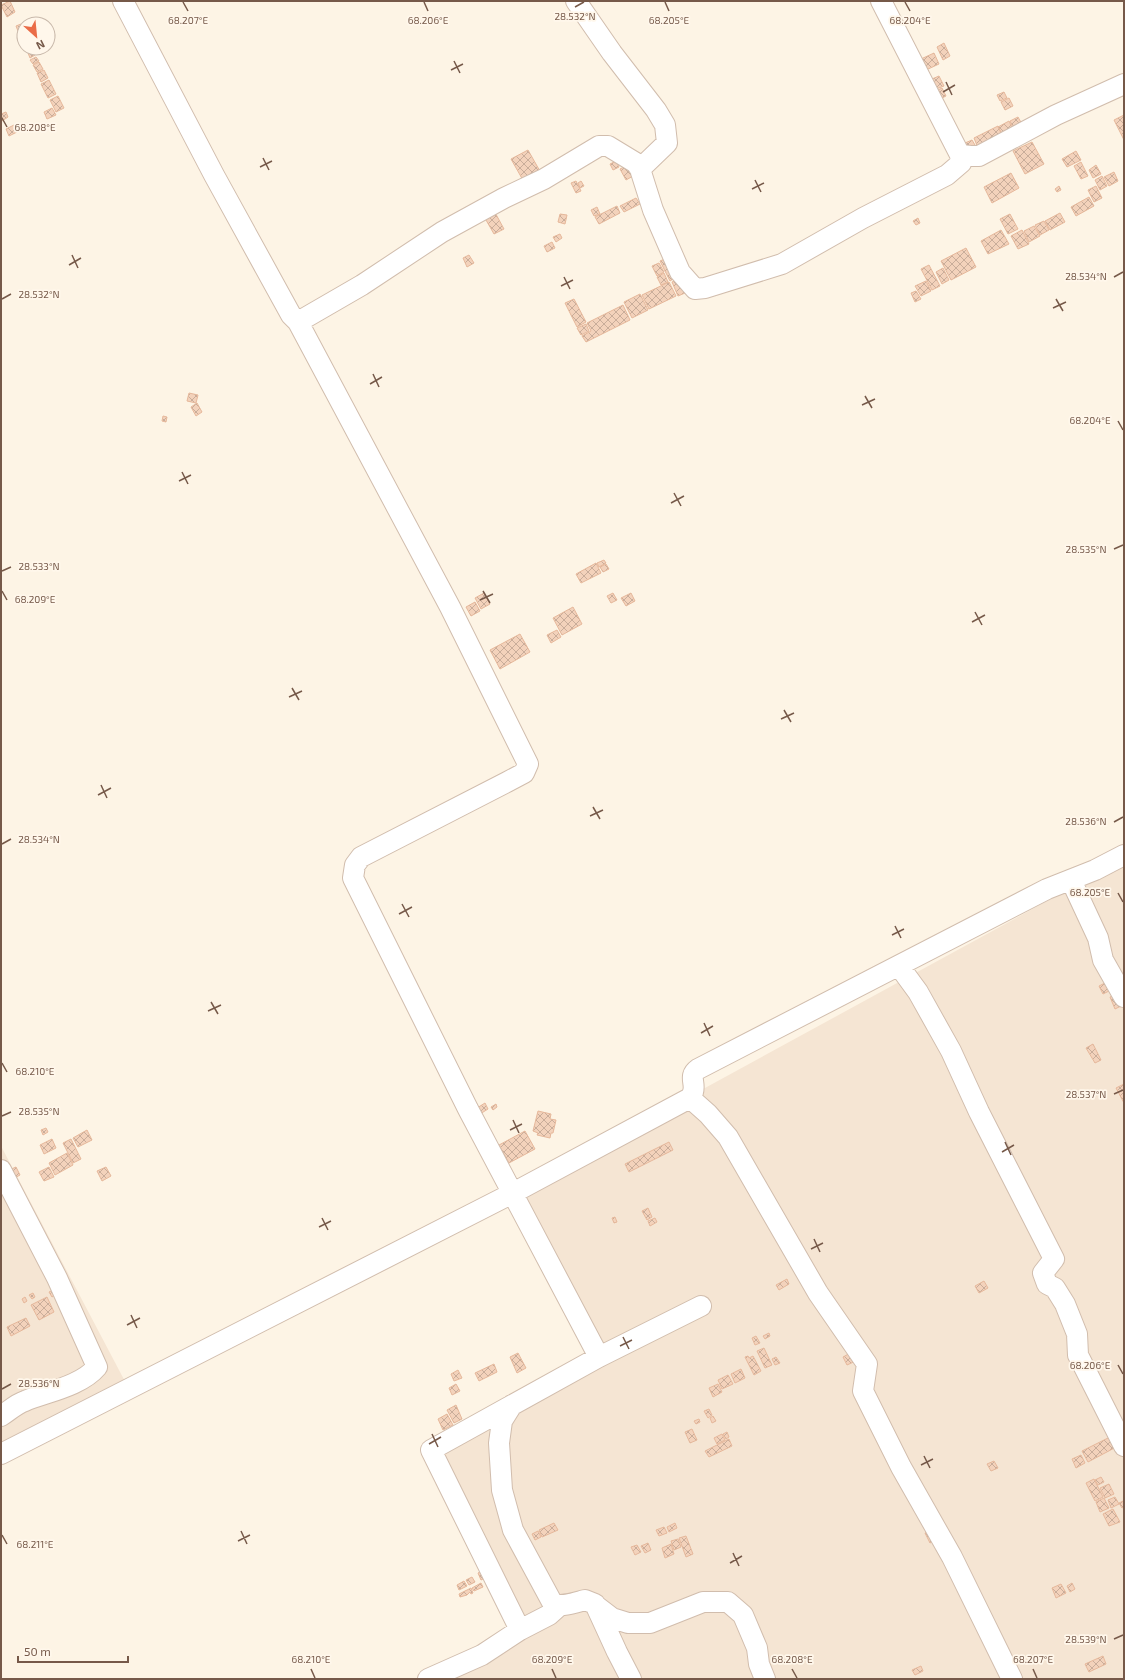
<svg xmlns="http://www.w3.org/2000/svg" width="1125" height="1680" font-family="'Exo 2',sans-serif">
<style>
.residential{fill:#f5e5d3}
.building{fill:url(#building-cross-hatch);stroke:#e6b89b}
.lines{fill:none;stroke-linecap:round;stroke-linejoin:round}
.minor-casing{stroke:#d1bdad;stroke-width:22}
.minor{stroke:#fff;stroke-width:20}
.ticks{fill:none;stroke:#765949;stroke-width:1.5}
.ticks-label{font-size:10px;text-anchor:middle;fill:#765949;stroke:#fff7eb;stroke-width:3.5;stroke-linejoin:round;paint-order:stroke}
</style>
<defs>
<pattern id="building-cross-hatch" width="8" height="8" patternUnits="userSpaceOnUse"><rect width="8" height="8" fill="#f3d2bb"/><path d="M0 0l8 8M0 8l8-8" fill="none" stroke="#c9ad9a"/></pattern>
</defs>
<rect width="100%" height="100%" fill="#fdf4e5"/>
<path class="residential" d="M 1124,859 L 1124,1679 L 432,1679 L 518,1632 L 426,1447 L 599,1357 L 511,1194 Z
M 1,1146 L 129,1389 L 1,1451 Z"/>
<path class="building" d="M 10,1 L 15,12 L 7,17 L 1,5 Z
M 21,24 L 23,29 L 18,31 L 16,26 Z
M 24,32 L 24,43 L 23,43 L 18,35 Z
M 944,43 L 950,56 L 943,60 L 937,47 Z
M 33,50 L 35,55 L 30,58 L 28,53 Z
M 934,53 L 939,64 L 926,70 L 921,59 Z
M 36,57 L 39,61 L 33,64 L 30,60 Z
M 39,62 L 43,69 L 37,72 L 33,65 Z
M 44,70 L 48,78 L 41,82 L 37,73 Z
M 939,76 L 944,86 L 936,89 L 932,79 Z
M 49,80 L 56,94 L 48,98 L 41,84 Z
M 942,88 L 946,96 L 940,99 L 936,91 Z
M 1004,92 L 1007,98 L 1000,101 L 997,95 Z
M 58,96 L 64,108 L 56,112 L 50,100 Z
M 1009,98 L 1013,106 L 1005,110 L 1001,102 Z
M 52,108 L 56,115 L 47,119 L 44,112 Z
M 6,112 L 8,117 L 2,121 L 1,114 Z
M 1124,115 L 1124,140 L 1114,120 Z
M 1018,117 L 1023,126 L 1014,130 L 1010,121 Z
M 1009,121 L 1014,132 L 1004,137 L 998,127 Z
M 14,125 L 17,132 L 9,136 L 6,129 Z
M 998,126 L 1002,136 L 978,148 L 974,138 Z
M 972,140 L 975,145 L 968,149 L 965,143 Z
M 1032,142 L 1044,164 L 1025,174 L 1013,151 Z
M 528,150 L 541,173 L 524,182 L 511,159 Z
M 1076,151 L 1081,160 L 1067,167 L 1062,159 Z
M 616,161 L 619,167 L 613,170 L 610,164 Z
M 1081,162 L 1088,176 L 1081,179 L 1074,166 Z
M 628,165 L 633,176 L 626,180 L 620,169 Z
M 1096,165 L 1101,174 L 1093,178 L 1089,170 Z
M 1114,172 L 1118,181 L 1109,186 L 1104,177 Z
M 1011,173 L 1019,188 L 992,203 L 984,187 Z
M 1102,176 L 1107,186 L 1100,190 L 1095,180 Z
M 576,181 L 581,191 L 576,193 L 571,183 Z
M 581,181 L 584,186 L 580,188 L 578,183 Z
M 1059,186 L 1061,190 L 1057,192 L 1055,189 Z
M 1096,186 L 1102,198 L 1094,202 L 1088,190 Z
M 1089,197 L 1094,206 L 1076,216 L 1071,207 Z
M 636,198 L 640,204 L 624,212 L 620,206 Z
M 617,206 L 620,213 L 599,224 L 595,217 Z
M 492,207 L 504,229 L 494,234 L 482,213 Z
M 597,207 L 600,214 L 594,216 L 591,210 Z
M 1060,213 L 1065,222 L 1050,230 L 1045,221 Z
M 560,214 L 567,215 L 565,224 L 558,222 Z
M 1010,214 L 1018,229 L 1008,234 L 1000,219 Z
M 918,218 L 920,223 L 916,225 L 913,221 Z
M 1044,221 L 1049,230 L 1040,235 L 1035,225 Z
M 1034,226 L 1040,236 L 1029,242 L 1024,231 Z
M 1001,230 L 1009,244 L 988,254 L 981,241 Z
M 1022,230 L 1029,244 L 1018,249 L 1011,236 Z
M 560,234 L 562,238 L 556,242 L 553,237 Z
M 552,242 L 555,248 L 547,252 L 544,246 Z
M 966,248 L 976,267 L 951,280 L 941,261 Z
M 469,255 L 474,263 L 467,267 L 463,258 Z
M 667,258 L 676,277 L 670,281 L 660,261 Z
M 659,263 L 664,272 L 657,276 L 652,266 Z
M 929,265 L 940,286 L 932,290 L 921,269 Z
M 943,268 L 949,280 L 942,284 L 936,272 Z
M 664,273 L 668,282 L 661,285 L 657,277 Z
M 678,279 L 685,293 L 678,296 L 672,282 Z
M 926,281 L 931,291 L 921,296 L 915,286 Z
M 669,282 L 676,296 L 649,309 L 642,295 Z
M 916,291 L 921,299 L 915,302 L 911,293 Z
M 640,294 L 648,310 L 632,318 L 624,302 Z
M 574,299 L 586,322 L 577,327 L 565,303 Z
M 623,305 L 630,320 L 586,342 L 582,336 L 591,331 L 587,323 Z
M 586,324 L 589,331 L 581,335 L 577,328 Z
M 189,393 L 198,395 L 196,403 L 187,401 Z
M 197,403 L 202,412 L 196,416 L 191,407 Z
M 163,416 L 167,417 L 166,422 L 162,421 Z
M 604,560 L 606,563 L 599,567 L 597,563 Z
M 596,563 L 601,573 L 581,583 L 576,574 Z
M 606,564 L 609,569 L 603,572 L 600,567 Z
M 484,593 L 490,604 L 481,609 L 475,598 Z
M 613,593 L 617,600 L 611,603 L 607,596 Z
M 631,593 L 635,601 L 626,606 L 621,598 Z
M 475,602 L 480,611 L 471,616 L 466,607 Z
M 573,607 L 582,624 L 562,635 L 553,618 Z
M 557,630 L 561,637 L 551,643 L 547,635 Z
M 520,634 L 530,652 L 500,669 L 490,650 Z
M 1109,981 L 1113,989 L 1103,994 L 1099,986 Z
M 1117,994 L 1123,1005 L 1115,1009 L 1110,997 Z
M 1093,1044 L 1101,1060 L 1095,1063 L 1086,1048 Z
M 1124,1084 L 1124,1103 L 1116,1088 Z
M 485,1103 L 488,1109 L 480,1114 L 477,1108 Z
M 496,1104 L 497,1107 L 493,1110 L 491,1107 Z
M 538,1111 L 551,1114 L 550,1119 L 556,1120 L 553,1133 L 551,1133 L 550,1138 L 537,1135 L 538,1133 L 533,1131 Z
M 46,1128 L 48,1132 L 43,1135 L 41,1130 Z
M 87,1130 L 92,1140 L 78,1147 L 73,1138 Z
M 525,1131 L 535,1149 L 509,1163 L 499,1145 Z
M 52,1139 L 56,1148 L 44,1154 L 40,1145 Z
M 71,1139 L 81,1159 L 73,1163 L 63,1143 Z
M 669,1142 L 673,1150 L 629,1172 L 625,1164 Z
M 67,1153 L 73,1165 L 55,1175 L 49,1163 Z
M 16,1167 L 20,1175 L 11,1180 L 7,1171 Z
M 49,1167 L 54,1177 L 44,1181 L 39,1172 Z
M 106,1167 L 111,1176 L 102,1181 L 97,1171 Z
M 648,1208 L 652,1217 L 647,1220 L 642,1211 Z
M 615,1217 L 617,1222 L 614,1223 L 612,1218 Z
M 655,1218 L 657,1222 L 650,1226 L 648,1221 Z
M 787,1279 L 789,1284 L 779,1290 L 776,1285 Z
M 984,1281 L 988,1288 L 979,1293 L 975,1286 Z
M 53,1290 L 55,1295 L 52,1297 L 49,1292 Z
M 33,1293 L 35,1297 L 32,1299 L 29,1295 Z
M 25,1297 L 27,1301 L 24,1303 L 22,1299 Z
M 47,1297 L 54,1312 L 39,1320 L 31,1305 Z
M 26,1318 L 30,1326 L 11,1336 L 7,1327 Z
M 769,1333 L 770,1336 L 765,1339 L 763,1336 Z
M 756,1336 L 760,1343 L 755,1345 L 752,1338 Z
M 764,1348 L 772,1365 L 765,1368 L 757,1351 Z
M 854,1351 L 858,1360 L 847,1365 L 843,1357 Z
M 518,1353 L 526,1368 L 517,1373 L 510,1357 Z
M 748,1356 L 749,1358 L 753,1356 L 761,1371 L 754,1375 L 745,1357 Z
M 776,1357 L 780,1363 L 775,1365 L 772,1359 Z
M 494,1364 L 497,1372 L 479,1381 L 475,1373 Z
M 741,1369 L 745,1378 L 735,1383 L 731,1374 Z
M 458,1370 L 462,1378 L 454,1381 L 451,1374 Z
M 728,1375 L 733,1384 L 722,1389 L 718,1380 Z
M 456,1384 L 460,1391 L 452,1395 L 449,1388 Z
M 718,1384 L 722,1392 L 713,1397 L 709,1388 Z
M 456,1405 L 462,1419 L 454,1423 L 447,1410 Z
M 709,1409 L 712,1415 L 708,1418 L 704,1411 Z
M 447,1414 L 453,1425 L 443,1430 L 438,1419 Z
M 713,1416 L 716,1421 L 712,1423 L 710,1418 Z
M 699,1419 L 700,1422 L 696,1424 L 694,1421 Z
M 692,1429 L 697,1440 L 690,1443 L 685,1432 Z
M 727,1432 L 729,1437 L 726,1439 L 723,1434 Z
M 722,1434 L 725,1440 L 717,1444 L 714,1438 Z
M 1110,1437 L 1120,1445 L 1088,1462 L 1082,1451 Z
M 729,1439 L 732,1446 L 709,1457 L 705,1451 Z
M 1081,1455 L 1085,1463 L 1076,1468 L 1072,1459 Z
M 994,1461 L 998,1468 L 991,1471 L 987,1464 Z
M 1101,1477 L 1104,1482 L 1098,1485 L 1095,1480 Z
M 1094,1479 L 1103,1497 L 1095,1501 L 1086,1483 Z
M 1109,1484 L 1114,1494 L 1105,1498 L 1100,1488 Z
M 1115,1497 L 1119,1504 L 1111,1508 L 1108,1500 Z
M 1104,1498 L 1109,1508 L 1100,1512 L 1096,1502 Z
M 1123,1501 L 1124,1507 L 1122,1508 L 1119,1503 Z
M 1113,1509 L 1120,1522 L 1109,1526 L 1103,1514 Z
M 554,1523 L 558,1530 L 542,1537 L 539,1530 Z
M 675,1523 L 677,1528 L 669,1532 L 667,1527 Z
M 664,1527 L 667,1533 L 659,1536 L 656,1530 Z
M 932,1529 L 937,1539 L 930,1543 L 925,1533 Z
M 538,1531 L 541,1537 L 535,1540 L 532,1534 Z
M 686,1536 L 693,1554 L 686,1557 L 679,1538 Z
M 678,1539 L 681,1547 L 674,1550 L 671,1541 Z
M 648,1543 L 651,1550 L 645,1553 L 641,1546 Z
M 671,1544 L 674,1554 L 665,1558 L 662,1548 Z
M 637,1545 L 641,1552 L 635,1555 L 631,1547 Z
M 485,1569 L 489,1576 L 481,1580 L 478,1573 Z
M 472,1577 L 475,1582 L 469,1585 L 466,1580 Z
M 464,1581 L 467,1586 L 459,1590 L 457,1585 Z
M 481,1583 L 483,1587 L 474,1591 L 472,1588 Z
M 1072,1583 L 1075,1589 L 1070,1592 L 1067,1586 Z
M 1061,1584 L 1066,1593 L 1056,1598 L 1052,1588 Z
M 471,1588 L 473,1593 L 471,1594 L 470,1592 L 467,1595 L 460,1597 L 459,1594 Z
M 1103,1656 L 1106,1664 L 1089,1672 L 1085,1664 Z
M 921,1666 L 923,1671 L 915,1675 L 912,1670 Z"/>
<g class="lines">
<defs>
<path id="minor" d="M 123,1 L 214,175 L 291,315 L 298,322 L 450,607 L 528,764 L 524,773 L 507,782 L 361,857 L 355,865 L 353,878 L 468,1109 L 599,1357
M 576,1 L 612,53 L 656,110 L 665,125 L 667,143 L 640,169
M 960,155 L 971,156 L 979,156 L 1056,115 L 1124,84
M 298,322 L 362,285 L 442,232 L 504,198 L 544,179 L 599,146 L 608,146 L 636,163 L 640,169 L 653,210 L 680,272 L 695,289 L 705,288 L 782,264 L 863,218 L 947,175 L 961,163 L 960,155 L 881,1
M 1071,880 L 1098,938 L 1103,960 L 1124,997
M 899,966 L 918,992 L 951,1051 L 979,1112 L 1054,1259 L 1043,1273 L 1047,1284 L 1055,1288 L 1065,1304 L 1077,1334 L 1078,1355 L 1124,1446
M 690,1098 L 708,1114 L 728,1137 L 818,1293 L 867,1364 L 863,1391 L 901,1467 L 952,1557 L 1012,1679
M 1,1170 L 57,1278 L 97,1367 C 81,1386 47,1392 25,1401 C 16,1404 9,1411 1,1416
M 512,1405 L 502,1421 L 499,1443 L 502,1490 L 513,1530 L 553,1604 C 564,1607 574,1603 585,1600 L 595,1604 L 617,1652 L 631,1679
M 1,1454 L 511,1194 L 690,1098 C 691,1096 693,1094 693,1092 C 696,1083 688,1076 698,1069 L 1047,889 L 1095,870 L 1124,855
M 595,1605 L 612,1618 L 628,1623 L 650,1623 L 703,1602 L 728,1602 L 743,1615 L 757,1648 L 759,1664 L 765,1679
M 520,1630 L 431,1450 L 599,1357 L 701,1306
M 428,1679 L 482,1655 L 520,1630 L 549,1615 L 559,1606"/>
</defs>
<use href="#minor" class="minor-casing"/>
<use href="#minor" class="minor"/>
</g>
<path class="ticks" d="M 183,2 L 188,11M 424,2 L 428,11M 665,2 L 669,11M 905,2 L 910,11M 575,7 L 584,2M 454,61 L 460,73M 451,70 L 463,64M 946,82 L 952,95M 943,92 L 955,85M 2,118 L 7,127M 263,158 L 269,170M 260,167 L 272,161M 755,180 L 761,192M 752,189 L 764,183M 72,255 L 78,268M 69,265 L 81,258M 564,277 L 570,289M 1114,277 L 1123,272M 561,286 L 573,280M 2,299 L 11,294M 1056,299 L 1063,311M 1053,308 L 1066,302M 373,374 L 379,387M 370,384 L 382,377M 865,396 L 872,408M 862,405 L 875,399M 1118,421 L 1123,430M 182,472 L 188,484M 179,481 L 191,475M 674,493 L 681,506M 671,503 L 684,496M 1114,549 L 1123,545M 2,571 L 11,567M 2,591 L 7,600M 483,591 L 490,603M 480,600 L 493,594M 975,612 L 982,625M 972,622 L 985,615M 292,688 L 299,700M 289,697 L 302,691M 784,710 L 791,722M 781,719 L 794,713M 101,785 L 107,798M 98,795 L 111,788M 593,807 L 600,819M 590,816 L 603,810M 1114,822 L 1123,817M 2,844 L 11,839M 1118,893 L 1123,902M 402,904 L 409,917M 399,914 L 412,907M 895,926 L 901,938M 892,935 L 904,929M 211,1002 L 218,1014M 208,1011 L 221,1005M 704,1023 L 710,1036M 701,1033 L 713,1026M 2,1063 L 7,1072M 1114,1094 L 1123,1090M 2,1116 L 11,1112M 513,1120 L 519,1133M 510,1130 L 522,1124M 1005,1142 L 1011,1155M 1002,1152 L 1014,1145M 322,1218 L 328,1230M 319,1227 L 331,1221M 814,1239 L 820,1252M 811,1249 L 823,1243M 131,1315 L 137,1328M 127,1325 L 140,1318M 623,1337 L 629,1349M 620,1346 L 632,1340M 1118,1365 L 1123,1374M 2,1389 L 11,1384M 432,1434 L 438,1447M 429,1444 L 441,1437M 924,1456 L 930,1468M 921,1465 L 933,1459M 241,1531 L 247,1544M 2,1535 L 7,1544M 238,1541 L 250,1535M 733,1553 L 739,1566M 730,1563 L 742,1556M 1114,1639 L 1123,1635M 311,1669 L 315,1678M 552,1669 L 556,1678M 792,1669 L 797,1678M 1033,1669 L 1037,1678"/>
<g class="ticks-label">
<text x="575" y="20">28.532°N</text>
<text x="188" y="24">68.207°E</text>
<text x="428" y="24">68.206°E</text>
<text x="669" y="24">68.205°E</text>
<text x="910" y="24">68.204°E</text>
<text x="35" y="131">68.208°E</text>
<text x="1086" y="280">28.534°N</text>
<text x="39" y="298">28.532°N</text>
<text x="1090" y="424">68.204°E</text>
<text x="1086" y="553">28.535°N</text>
<text x="39" y="570">28.533°N</text>
<text x="35" y="603">68.209°E</text>
<text x="1086" y="825">28.536°N</text>
<text x="39" y="843">28.534°N</text>
<text x="1090" y="896">68.205°E</text>
<text x="35" y="1075">68.210°E</text>
<text x="1086" y="1098">28.537°N</text>
<text x="39" y="1115">28.535°N</text>
<text x="1090" y="1369">68.206°E</text>
<text x="39" y="1387">28.536°N</text>
<text x="35" y="1548">68.211°E</text>
<text x="1086" y="1643">28.539°N</text>
<text x="311" y="1663">68.210°E</text>
<text x="552" y="1663">68.209°E</text>
<text x="792" y="1663">68.208°E</text>
<text x="1033" y="1663">68.207°E</text>
</g>
<rect width="1125" height="1680" fill="none" stroke="#765949" stroke-width="4"/>
<g transform="translate(36 36) rotate(153)"><circle r="19" fill="#fff7eb" stroke="#c8b8aa"/>
<path d="M0-3L7 15L0 10L-7 15Z" fill="#ea6c47"/>
<text y="-6" font-size="11" font-weight="bold" text-anchor="middle" fill="#765949">N</text>
</g>
<path d="M18 1656v6h110v-6" fill="none" stroke="#765949" stroke-width="2"/>
<text x="24" y="1656" font-size="12" fill="#765949" stroke="#fff7eb" stroke-width="3" paint-order="stroke">50 m</text>
</svg>
